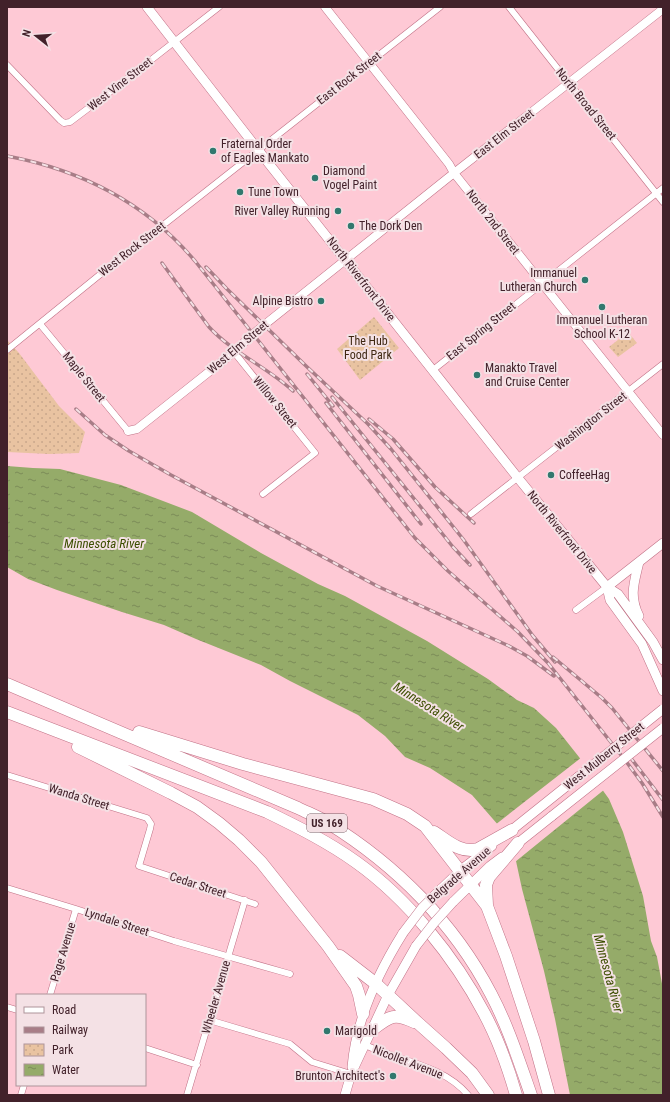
<svg xmlns="http://www.w3.org/2000/svg" width="670" height="1102" font-family="'Roboto Condensed',sans-serif">
<style>
.park{fill:url(#park-dots)}
.water{fill:url(#water-ripples)}
.pier{fill:#fec9d5}
.lines{fill:none;stroke-linecap:round;stroke-linejoin:round}
.minor-casing{stroke:#c17186;stroke-width:7}
.tertiary-casing{stroke:#c17186;stroke-width:9}
.secondary-casing{stroke:#c17186;stroke-width:10}
.motorway-casing{stroke:#c17186;stroke-width:13}
.minor{stroke:#fff;stroke-width:6}
.tertiary{stroke:#fff;stroke-width:8}
.secondary{stroke:#fff;stroke-width:9}
.motorway{stroke:#fff;stroke-width:12}
.rail-casing{stroke:#a87d87;stroke-width:3.5}
.rail{stroke:#f4e1e5;stroke-width:2;stroke-dasharray:6;stroke-linecap:butt}
.secondary-bridge-casing{stroke:#c17186;stroke-width:10;stroke-linecap:butt}
.secondary-bridge{stroke:#fff;stroke-width:9}
.poi-dot{fill:#31786e;stroke:#f4e1e5;stroke-width:1.5}
.labels{text-anchor:middle;stroke-width:4;stroke-linejoin:round;paint-order:stroke}
.shield{fill:#f4e1e5;stroke:#775b62;stroke-width:1}
.shield-label{font-size:11px;font-weight:bold;fill:#42212a}
.street-label{font-size:12px;fill:#42212a;stroke:#f4e1e5}
.poi-label{font-size:12px;fill:#42212a;stroke:#f4e1e5;text-anchor:start}
.park-label{font-size:12px;fill:#3e2711;stroke:#f4e1e5}
.water-label{font-size:13px;font-style:italic;fill:#3c4e00;stroke:#f4e1e5}
</style>
<defs>
<pattern id="park-dots" width="8" height="8" patternUnits="userSpaceOnUse"><rect width="8" height="8" fill="#e9c3a1"/><path d="M2 2h.1M6 6h.1" fill="none" stroke="#c9a78b" stroke-width="1.8" stroke-linecap="round"/></pattern>
<pattern id="water-ripples" width="26" height="14" patternUnits="userSpaceOnUse"><rect width="26" height="14" fill="#95ab69"/><path d="M2 4q2-2 4 0t4 0M15 11q2-2 4 0t4 0" fill="none" stroke="#7b8b57"/></pattern>
</defs>
<rect width="100%" height="100%" fill="#fec9d5"/>
<path class="park" d="M 374,317 L 399,348 L 360,380 L 337,349 Z
M 628,332 L 637,343 L 618,357 L 609,347 Z
M 7,340 L 19,353 L 59,406 L 85,432 L 79,453 L 49,454 L 7,452 Z"/>
<path class="water" d="M 7,466 L 33,468 L 60,469 L 121,485 L 192,512 L 261,553 L 318,584 L 345,596 L 427,641 L 488,679 L 517,700 L 534,708 L 556,728 L 579,757 L 609,799 L 623,832 L 643,896 L 651,941 L 657,957 L 663,989 L 663,1095 L 570,1095 L 555,1019 L 544,971 L 522,889 L 516,861 L 506,834 L 472,795 L 430,768 L 405,757 L 385,736 L 358,715 L 290,681 L 261,665 L 196,639 L 164,625 L 122,612 L 57,590 L 28,579 L 7,567 Z"/>
<path class="pier" d="M 582,757 L 605,789 L 515,862 L 505,835 L 495,825 Z"/>
<g class="lines">
<defs>
<path id="minor" d="M 509,7 L 663,202
M 7,65 L 60,120 L 64,123 L 70,122 L 119,85 L 219,7
M 40,324 L 128,431
M 7,350 L 113,264 L 162,226 L 440,7
M 234,352 L 315,453 L 263,494
M 433,370 L 663,188
M 471,514 L 663,364
M 576,610 L 607,587
M 7,775 L 147,818 L 151,824 L 150,829 L 139,866 L 255,904
M 7,888 L 76,909 L 174,941 L 290,974
M 50,995 L 76,909
M 7,1007 L 17,1010
M 209,1020 L 290,1044 L 312,1062 L 351,1074
M 365,1045 C 399,1061 443,1065 468,1095
M 145,1048 L 197,1065
M 21,1095 L 24,1085
M 187,1095 L 245,900"/>
<path id="tertiary" d="M 325,7 L 449,164 L 454,173 L 663,435
M 128,431 L 137,429 L 234,352 L 253,334 L 454,173 L 663,9"/>
<path id="secondary" d="M 147,7 L 266,160 L 518,478 L 607,587 L 618,594 L 653,642 L 663,660
M 639,562 C 634,583 629,596 639,616
M 607,587 L 610,600 L 642,644 L 663,691
M 607,587 L 663,543
M 508,833 L 578,777
M 513,847 L 552,816
M 441,889 L 462,869 L 492,846
M 453,902 L 490,866 L 502,857
M 352,1067 C 356,1019 378,973 403,933
M 345,1095 L 351,1074 L 388,995 L 416,946"/>
<path id="motorway" d="M 7,684 L 298,808 C 308,813 319,817 328,823 C 396,865 454,923 491,994 C 508,1026 519,1061 531,1095
M 7,712 L 267,812 C 298,827 328,842 356,862 C 408,899 455,958 484,1013 C 498,1039 508,1067 516,1095
M 139,732 L 243,764 L 373,799 L 407,814 L 425,826 L 487,906 L 506,956 L 534,1041 L 549,1095
M 78,747 L 171,793 L 197,807 L 219,823 L 239,840 L 261,862 L 328,946 L 356,986 L 359,995 L 363,1014
M 434,832 C 448,841 461,854 478,849 L 512,830
M 487,905 L 486,885 L 489,877 L 518,843
M 340,956 L 375,983 L 418,1023 L 446,1048 L 472,1073 L 488,1095
M 372,1030 C 389,1017 393,1012 414,1022"/>
</defs>
<use href="#minor" class="minor-casing"/>
<use href="#tertiary" class="tertiary-casing"/>
<use href="#secondary" class="secondary-casing"/>
<use href="#motorway" class="motorway-casing"/>
<use href="#minor" class="minor"/>
<use href="#tertiary" class="tertiary"/>
<use href="#secondary" class="secondary"/>
<use href="#motorway" class="motorway"/>
<defs>
<path id="rail" d="M 7,156 C 81,170 146,203 195,261 L 415,538 L 448,571 L 518,632 L 548,663 L 625,760 L 642,783 L 663,817
M 162,263 L 209,327 C 233,353 267,367 293,391
M 206,267 L 227,289 L 305,365 L 368,424 L 391,449 L 463,539 L 533,636 L 555,662
M 307,374 L 333,406
M 332,397 L 453,547 L 470,565
M 326,403 L 421,524
M 76,409 L 105,435 L 129,451 L 171,475 L 377,586 L 509,646 L 527,656 L 554,676
M 369,419 L 393,439 L 435,487 L 474,523
M 553,657 L 602,698 L 612,708 L 663,771
M 630,757 L 663,800"/>
</defs>
<use href="#rail" class="rail-casing"/>
<use href="#rail" class="rail"/>
<defs>
<path id="secondary-bridge" d="M 578,777 L 663,709
M 552,816 L 663,728
M 403,933 L 422,908 L 441,889
M 416,946 L 434,923 L 453,902"/>
</defs>
<use href="#secondary-bridge" class="secondary-bridge-casing"/>
<use href="#secondary-bridge" class="secondary-bridge"/>
</g>
<g class="poi-dot">
<circle cx="213" cy="151" r="4"/>
<circle cx="315" cy="178" r="4"/>
<circle cx="240" cy="192" r="4"/>
<circle cx="338" cy="211" r="4"/>
<circle cx="351" cy="226" r="4"/>
<circle cx="585" cy="280" r="4"/>
<circle cx="321" cy="301" r="4"/>
<circle cx="602" cy="307" r="4"/>
<circle cx="477" cy="375" r="4"/>
<circle cx="551" cy="475" r="4"/>
<circle cx="327" cy="1031" r="4"/>
<circle cx="393" cy="1076" r="4"/>
</g>
<g class="labels">
<rect class="shield" x="307" y="814" width="40" height="18" rx="3"/>
<g class="shield-label">
<text x="327" y="827">US 169</text>
</g>
<g class="street-label">
<text transform="translate(349 78) rotate(-38)" y="4">East Rock Street</text>
<text transform="translate(120 84) rotate(-38)" y="4">West Vine Street</text>
<text transform="translate(586 104) rotate(51)" y="4">North Broad Street</text>
<text transform="translate(504 134) rotate(-38)" y="4">East Elm Street</text>
<text transform="translate(493 222) rotate(52)" y="4">North 2nd Street</text>
<text transform="translate(132 249) rotate(-38)" y="4">West Rock Street</text>
<text transform="translate(361 279) rotate(52)" y="4">North Riverfront Drive</text>
<text transform="translate(481 331) rotate(-39)" y="4">East Spring Street</text>
<text transform="translate(238 347) rotate(-40)" y="4">West Elm Street</text>
<text transform="translate(84 377) rotate(51)" y="4">Maple Street</text>
<text transform="translate(275 402) rotate(51)" y="4">Willow Street</text>
<text transform="translate(591 421) rotate(-38)" y="4">Washington Street</text>
<text transform="translate(562 532) rotate(51)" y="4">North Riverfront Drive</text>
<text transform="translate(604 756) rotate(-39)" y="4">West Mulberry Street</text>
<text transform="translate(79 797) rotate(17)" y="4">Wanda Street</text>
<text transform="translate(459 875) rotate(-41)" y="4">Belgrade Avenue</text>
<text transform="translate(198 885) rotate(18)" y="4">Cedar Street</text>
<text transform="translate(117 922) rotate(18)" y="4">Lyndale Street</text>
<text transform="translate(63 952) rotate(-73)" y="4">Page Avenue</text>
<text transform="translate(216 997) rotate(-74)" y="4">Wheeler Avenue</text>
<text transform="translate(408 1062) rotate(21)" y="4">Nicollet Avenue</text>
</g>
<g class="poi-label">
<text x="221" y="148">Fraternal Order<tspan x="221" dy="14">of Eagles Mankato</tspan></text>
<text x="323" y="175">Diamond<tspan x="323" dy="14">Vogel Paint</tspan></text>
<text x="248" y="196">Tune Town</text>
<text x="330" y="215" text-anchor="end">River Valley Running</text>
<text x="359" y="230">The Dork Den</text>
<text x="577" y="277" text-anchor="end">Immanuel<tspan x="577" dy="14">Lutheran Church</tspan></text>
<text x="313" y="305" text-anchor="end">Alpine Bistro</text>
<text x="602" y="324" text-anchor="middle">Immanuel Lutheran<tspan x="602" dy="14">School K-12</tspan></text>
<text x="485" y="372">Manakto Travel<tspan x="485" dy="14">and Cruise Center</tspan></text>
<text x="559" y="479">CoffeeHag</text>
<text x="335" y="1035">Marigold</text>
<text x="385" y="1080" text-anchor="end">Brunton Architect's</text>
</g>
<g class="park-label">
<text x="368" y="345">The Hub<tspan x="368" dy="14">Food Park</tspan></text>
</g>
<g class="water-label">
<text x="104" y="548">Minnesota River</text>
<text transform="translate(429 706) rotate(32)" y="5">Minnesota River</text>
<text transform="translate(609 973) rotate(75)" y="5">Minnesota River</text>
</g>
</g>
<rect width="670" height="1102" fill="none" stroke="#42212a" stroke-width="16"/>
<rect x="16" y="994" width="130" height="92" fill="#f4e1e5" stroke="#ad949a"/>
<rect x="24" y="1007" width="20" height="6" fill="#ffffff" stroke="#ad949a"/>
<text x="52" y="1014" font-size="12" fill="#42212a">Road</text>
<rect x="24" y="1027" width="20" height="6" fill="#a87d87" stroke="#ad949a"/>
<text x="52" y="1034" font-size="12" fill="#42212a">Railway</text>
<rect x="24" y="1044" width="20" height="12" fill="url(#park-dots)" stroke="#ad949a"/>
<text x="52" y="1054" font-size="12" fill="#42212a">Park</text>
<rect x="24" y="1064" width="20" height="12" fill="url(#water-ripples)" stroke="#ad949a"/>
<text x="52" y="1074" font-size="12" fill="#42212a">Water</text>
<g transform="translate(36 36) rotate(287)" stroke="#f4e1e5" stroke-width="3" paint-order="stroke">
<path d="M0-3L7 15L0 10L-7 15Z" fill="#42212a"/>
<text y="-6" font-size="11" font-weight="bold" text-anchor="middle" fill="#42212a">N</text>
</g>
</svg>
